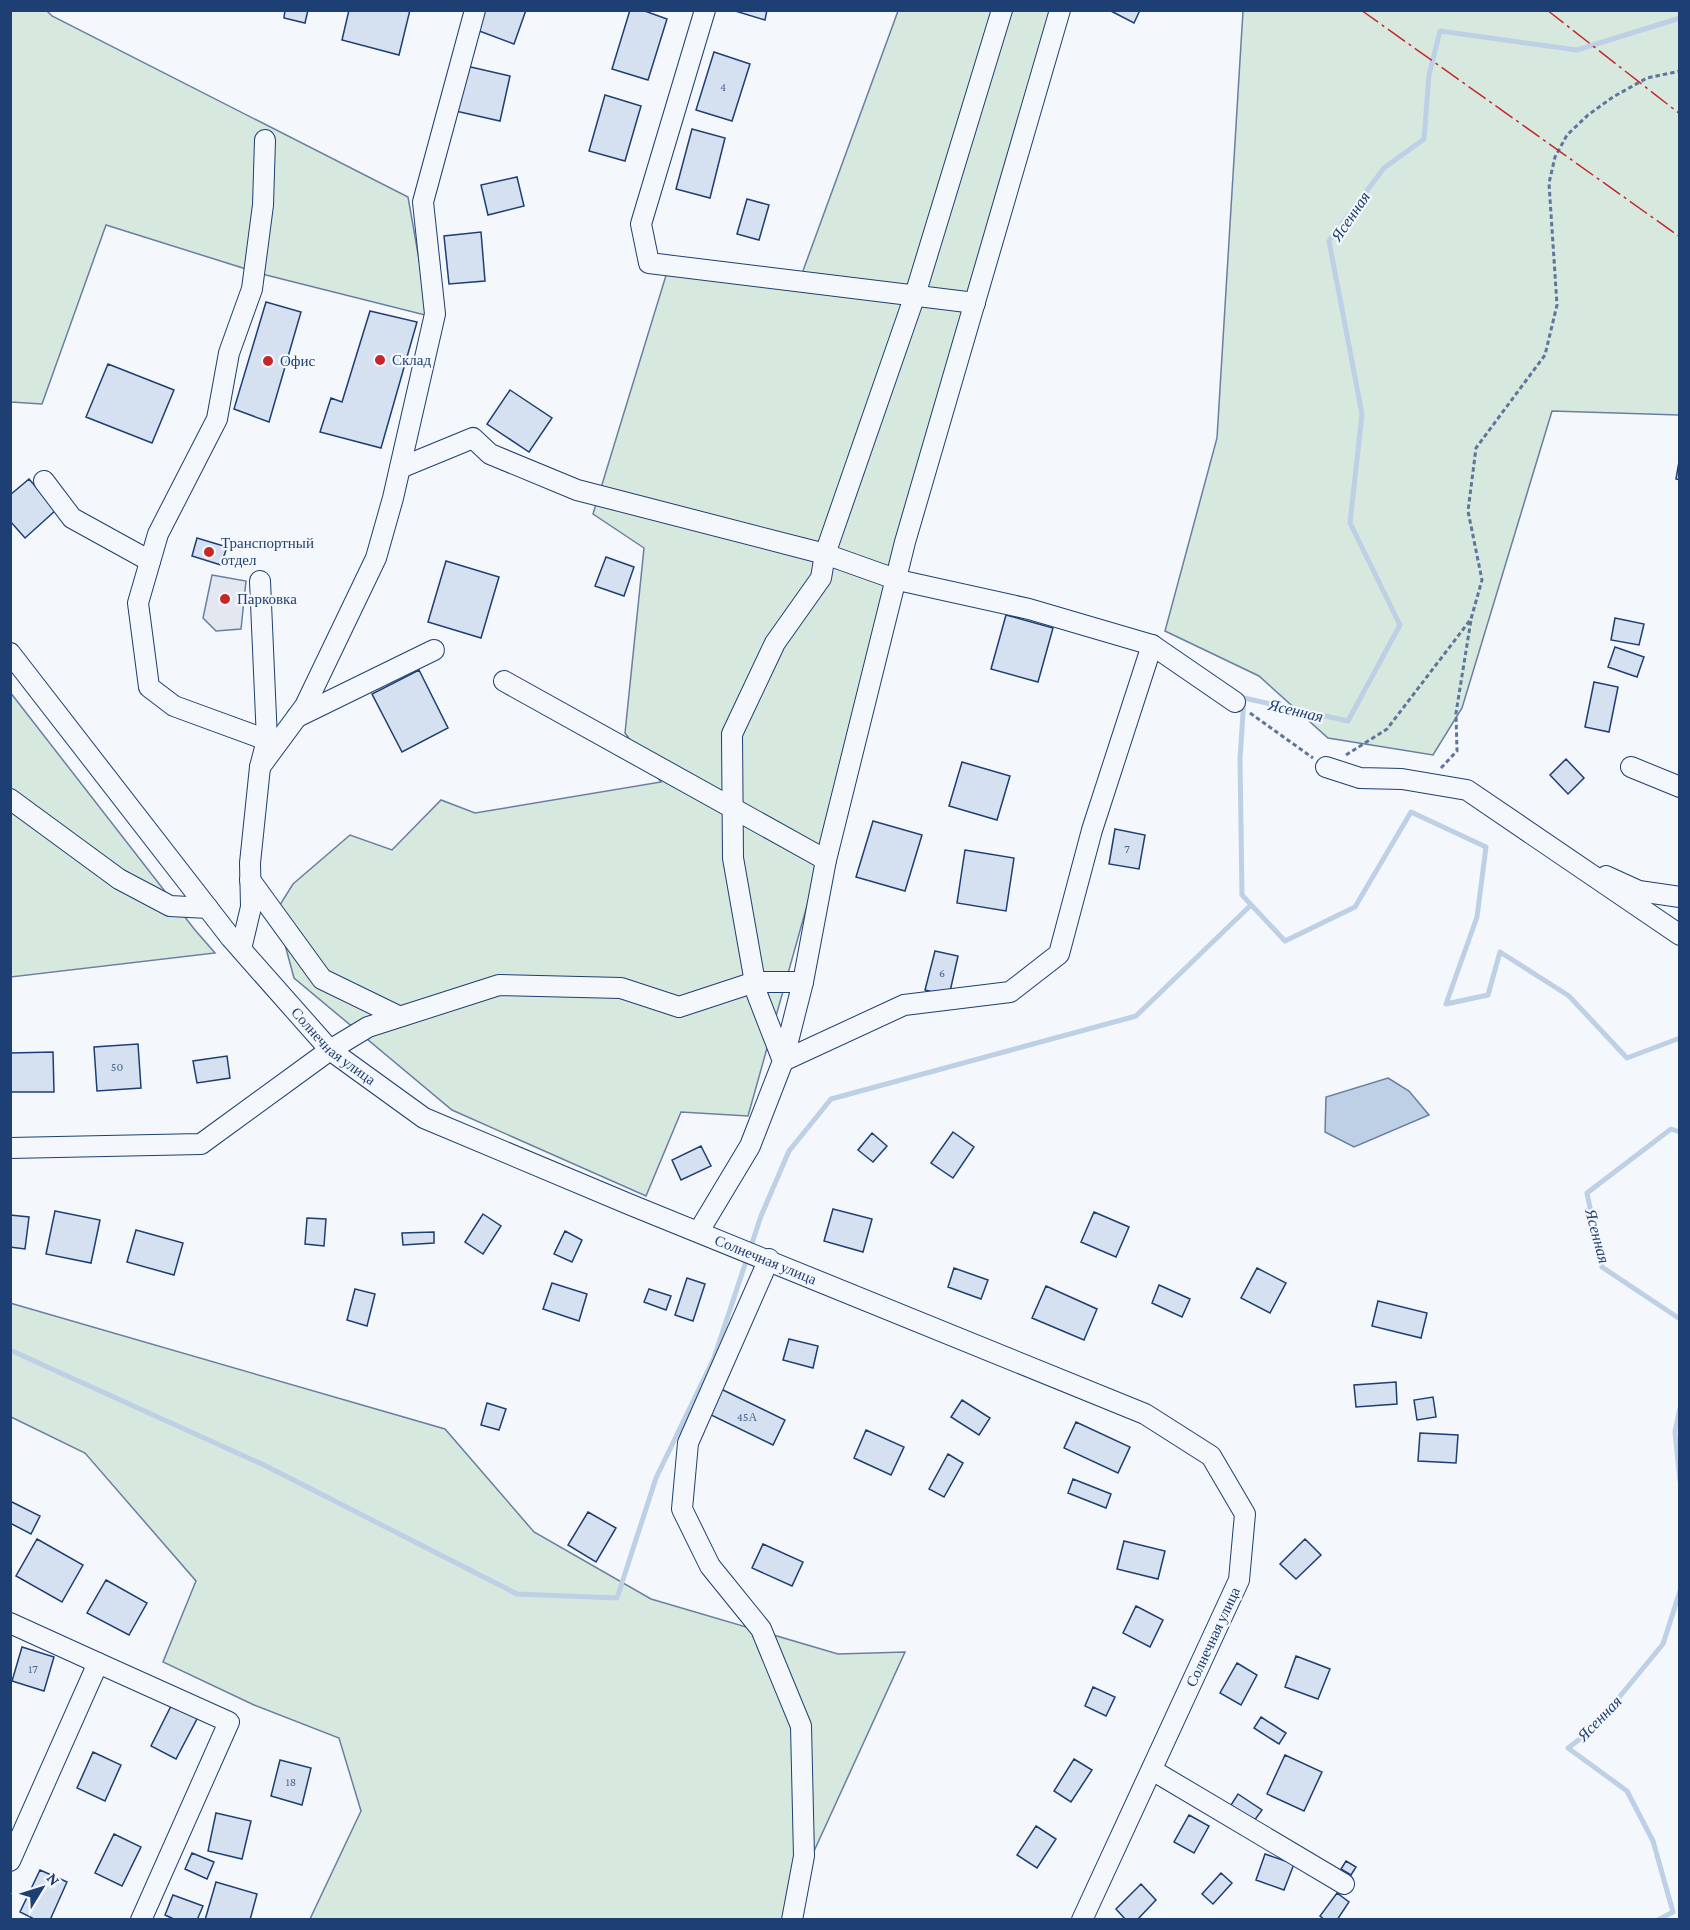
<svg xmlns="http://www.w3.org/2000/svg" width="1690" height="1930" font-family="'Crimson Pro',serif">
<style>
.green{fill:#d7e8df;stroke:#687fa3;stroke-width:1.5}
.parking{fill:#e3e8f0;stroke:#687fa3;stroke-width:1.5}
.water{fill:#bed0e5;stroke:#687fa3;stroke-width:1.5}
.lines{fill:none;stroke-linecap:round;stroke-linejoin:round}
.stream{stroke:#bed0e5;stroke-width:5}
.building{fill:#d5e0f0;stroke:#1d3f73;stroke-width:1.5}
.minor-casing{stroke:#1d3f73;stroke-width:22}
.path{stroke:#5e769c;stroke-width:3;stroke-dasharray:4.5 3;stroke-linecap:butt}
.minor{stroke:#f4f7fb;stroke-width:20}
.power{stroke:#c62828;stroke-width:1.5;stroke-dasharray:21 4.5 3 4.5;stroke-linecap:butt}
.poi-dot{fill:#c62828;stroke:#f4f7fb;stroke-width:2}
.labels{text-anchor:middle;stroke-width:4.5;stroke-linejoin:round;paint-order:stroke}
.number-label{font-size:12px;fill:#4b6792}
.poi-label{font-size:15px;fill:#1d3f73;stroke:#f4f7fb;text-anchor:start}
.street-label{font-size:15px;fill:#1d3f73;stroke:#f4f7fb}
.water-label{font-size:16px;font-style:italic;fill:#1d3f73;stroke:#f4f7fb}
</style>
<rect width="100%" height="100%" fill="#f4f7fb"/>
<path class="green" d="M 10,11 L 47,11 L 52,16 L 408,197 L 429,316 L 262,274 L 106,225 L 42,404 L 11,402 Z
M 898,11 L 1058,11 L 748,1116 L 681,1112 L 646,1196 L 452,1110 L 294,978 L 276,911 L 293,884 L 350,835 L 392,850 L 441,800 L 475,813 L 661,782 L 625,733 L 644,548 L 593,514 L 671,259 L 800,279 Z
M 1243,11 L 1679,11 L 1679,415 L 1552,411 L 1462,708 L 1433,755 L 1328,738 L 1259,676 L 1165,631 L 1217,438 Z
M 10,692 L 195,930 L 215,953 L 11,977 Z
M 10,1303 L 445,1429 L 534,1532 L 651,1599 L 838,1654 L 905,1652 L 783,1919 L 310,1919 L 361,1811 L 339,1738 L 254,1705 L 163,1662 L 196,1581 L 85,1453 L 11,1417 Z"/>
<path class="parking" d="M 212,575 L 246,581 L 241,629 L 216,631 L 203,618 Z"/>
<path class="water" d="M 1388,1078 L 1409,1091 L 1429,1115 L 1354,1147 L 1325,1132 L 1326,1097 Z"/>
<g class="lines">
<path class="stream" d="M 1680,18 L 1577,50 L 1440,31 L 1429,75 L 1424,139 L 1384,168 L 1329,241 L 1362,414 L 1350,523 L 1400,625 L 1348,721 L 1244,698 L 1240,759 L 1242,895 L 1285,941 L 1355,907 L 1411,812 L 1486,847 L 1477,917 L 1446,1004 L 1488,995 L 1500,952 L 1569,996 L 1627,1058 L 1680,1038
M 1680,1132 L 1671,1129 L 1587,1193 L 1602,1267 L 1680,1319
M 10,1350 L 266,1466 L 517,1594 L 617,1598 L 656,1478 L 714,1358 L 761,1216 L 789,1151 L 831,1099 L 1136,1016 L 1251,905
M 1680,1408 L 1675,1432 L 1680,1481
M 1658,1920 L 1673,1912 L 1653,1841 L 1627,1791 L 1568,1748 L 1593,1729 L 1663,1644 L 1680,1591"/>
</g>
<path class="building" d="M 285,10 L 308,10 L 305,23 L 284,18 Z
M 349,10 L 410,10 L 399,55 L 342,40 Z
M 481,10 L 526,10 L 514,44 L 474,29 Z
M 630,10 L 642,10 L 667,19 L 648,80 L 612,69 Z
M 732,10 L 767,10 L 765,20 Z
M 1109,10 L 1140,10 L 1134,23 Z
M 714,52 L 750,64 L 732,121 L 696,110 Z
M 462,65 L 510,76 L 500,121 L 451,110 Z
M 605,95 L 641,106 L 625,161 L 589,151 Z
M 692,129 L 725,138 L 710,198 L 676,189 Z
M 517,177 L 524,206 L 488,215 L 481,185 Z
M 747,199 L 769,205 L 759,240 L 737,234 Z
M 481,232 L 485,281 L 449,284 L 444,236 Z
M 266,302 L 301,312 L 269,422 L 234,409 Z
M 370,311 L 417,322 L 381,448 L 320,432 L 331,398 L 342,402 Z
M 108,364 L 174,390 L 152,443 L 86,417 Z
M 510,390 L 552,418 L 529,452 L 487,424 Z
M 1680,456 L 1680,480 L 1676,479 Z
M 29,479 L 56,510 L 25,538 L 10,521 L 10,495 Z
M 197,538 L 227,547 L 221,565 L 192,556 Z
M 606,557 L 634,567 L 624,596 L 595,586 Z
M 446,561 L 499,577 L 481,638 L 428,622 Z
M 1006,615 L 1053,628 L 1038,682 L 991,669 Z
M 1615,618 L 1644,624 L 1639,645 L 1611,640 Z
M 1615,647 L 1644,657 L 1637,677 L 1608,667 Z
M 419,670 L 448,728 L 402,752 L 372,694 Z
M 1594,682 L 1618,687 L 1609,732 L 1585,727 Z
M 1566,759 L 1584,778 L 1568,794 L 1550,775 Z
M 962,762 L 1010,776 L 997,820 L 949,806 Z
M 873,821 L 922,835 L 905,891 L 856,877 Z
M 1115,829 L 1145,835 L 1139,869 L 1109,864 Z
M 965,850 L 1014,858 L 1006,911 L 957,903 Z
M 935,951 L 958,956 L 949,996 L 925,990 Z
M 138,1044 L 141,1088 L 97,1091 L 94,1047 Z
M 53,1052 L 54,1092 L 10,1092 L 10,1053 Z
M 227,1056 L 230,1078 L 197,1083 L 193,1061 Z
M 953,1132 L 974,1147 L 953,1178 L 931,1163 Z
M 872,1133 L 887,1146 L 873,1162 L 858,1150 Z
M 701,1146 L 711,1166 L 681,1180 L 672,1160 Z
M 833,1209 L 872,1219 L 863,1252 L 824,1241 Z
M 55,1211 L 100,1220 L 91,1263 L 46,1254 Z
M 1094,1212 L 1129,1227 L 1116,1257 L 1081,1242 Z
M 483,1214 L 501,1226 L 483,1254 L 465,1242 Z
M 10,1215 L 29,1217 L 25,1249 L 10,1247 Z
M 307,1218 L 326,1219 L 324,1246 L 305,1244 Z
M 136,1230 L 183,1243 L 174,1275 L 127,1262 Z
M 565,1231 L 582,1240 L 572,1262 L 554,1254 Z
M 434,1232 L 434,1243 L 403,1245 L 402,1233 Z
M 954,1268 L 988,1280 L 981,1299 L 948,1287 Z
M 1257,1268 L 1286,1283 L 1270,1313 L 1241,1298 Z
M 687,1278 L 705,1284 L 693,1321 L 675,1315 Z
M 552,1283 L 587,1294 L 579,1321 L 543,1309 Z
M 1159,1285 L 1190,1299 L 1182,1317 L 1152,1303 Z
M 1046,1286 L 1097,1309 L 1084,1340 L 1032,1318 Z
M 355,1289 L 375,1294 L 367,1326 L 347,1320 Z
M 649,1289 L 671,1296 L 666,1310 L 644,1302 Z
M 1378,1301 L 1427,1313 L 1421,1338 L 1372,1326 Z
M 789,1339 L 818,1346 L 813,1368 L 783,1360 Z
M 1396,1382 L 1397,1404 L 1356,1407 L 1354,1385 Z
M 721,1389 L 785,1420 L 773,1445 L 709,1414 Z
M 1433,1397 L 1436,1417 L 1417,1420 L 1414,1400 Z
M 962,1400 L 990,1418 L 979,1435 L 951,1417 Z
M 487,1403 L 506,1409 L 499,1430 L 481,1425 Z
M 1076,1422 L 1130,1447 L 1118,1473 L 1064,1448 Z
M 866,1430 L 904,1447 L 891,1475 L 854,1458 Z
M 1420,1433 L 1458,1435 L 1456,1463 L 1418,1461 Z
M 948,1454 L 963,1463 L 944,1497 L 929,1489 Z
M 1073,1479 L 1111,1494 L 1106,1508 L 1068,1493 Z
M 10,1501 L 40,1516 L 31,1534 L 10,1523 Z
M 588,1512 L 616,1528 L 596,1562 L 568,1545 Z
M 37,1539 L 83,1565 L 62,1602 L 16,1576 Z
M 1305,1539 L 1321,1555 L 1296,1579 L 1280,1564 Z
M 1124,1541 L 1165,1551 L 1158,1579 L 1117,1569 Z
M 763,1544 L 803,1562 L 792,1586 L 752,1568 Z
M 106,1580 L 147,1603 L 129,1635 L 87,1613 Z
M 1136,1606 L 1163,1620 L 1150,1647 L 1123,1633 Z
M 22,1647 L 54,1657 L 44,1691 L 12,1681 Z
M 1296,1656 L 1330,1669 L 1318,1699 L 1285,1687 Z
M 1237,1663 L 1257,1675 L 1241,1705 L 1220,1693 Z
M 1093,1687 L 1115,1697 L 1106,1716 L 1085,1706 Z
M 172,1704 L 198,1717 L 176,1759 L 151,1746 Z
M 1261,1717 L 1286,1733 L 1279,1744 L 1254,1728 Z
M 93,1752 L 121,1765 L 105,1801 L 77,1788 Z
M 1285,1755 L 1322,1772 L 1304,1811 L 1267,1794 Z
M 1074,1759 L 1092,1770 L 1071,1802 L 1054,1791 Z
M 280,1760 L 311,1768 L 302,1805 L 271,1796 Z
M 1238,1794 L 1262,1810 L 1254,1821 L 1231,1805 Z
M 216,1813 L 251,1821 L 242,1859 L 208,1851 Z
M 1189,1815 L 1209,1826 L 1194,1853 L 1174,1842 Z
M 1036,1826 L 1056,1839 L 1037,1868 L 1017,1855 Z
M 114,1834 L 141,1847 L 122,1886 L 95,1873 Z
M 192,1853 L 214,1862 L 207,1879 L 185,1869 Z
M 1265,1854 L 1294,1864 L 1284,1890 L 1256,1880 Z
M 1346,1861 L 1356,1867 L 1351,1875 L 1341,1869 Z
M 40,1870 L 67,1882 L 50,1920 L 36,1920 L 20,1912 Z
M 1221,1873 L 1232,1883 L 1213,1904 L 1202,1894 Z
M 216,1882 L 257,1894 L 250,1920 L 205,1920 Z
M 1141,1884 L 1156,1900 L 1137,1920 L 1126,1920 L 1116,1909 Z
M 1337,1893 L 1349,1902 L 1337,1920 L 1325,1920 L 1320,1916 Z
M 173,1895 L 203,1906 L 197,1920 L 176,1920 L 165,1915 Z"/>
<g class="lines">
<defs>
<g id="minor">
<path d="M 705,10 L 641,224 L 649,263 L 975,303"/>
<path d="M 1060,10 L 905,542 L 826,860 L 803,982 L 783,1061 L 904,1005 L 1010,992 L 1059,954 L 1092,830 L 1152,645"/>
<path d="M 265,140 L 263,205 L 252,289 L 229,353 L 217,419 L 158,534 L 138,603 L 149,687 L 174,706 L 267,740"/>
<path d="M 400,468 L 473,438 L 490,454 L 577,490 L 825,554 L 898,580 L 1029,609 L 1152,645 L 1235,702"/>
<path d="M 44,481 L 72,518 L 150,561"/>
<path id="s1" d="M 10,653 L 231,938 L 330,1050 L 424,1118 L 631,1205 L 1145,1414 L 1211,1456 L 1245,1514 L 1239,1580 L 1082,1920"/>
<path d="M 504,681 L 826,860"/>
<path d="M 297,717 L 434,650"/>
<path d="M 260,767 L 305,706 L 376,558 L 393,498 L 435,314 L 423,202 L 475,10"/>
<path d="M 1326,767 L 1360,778 L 1402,779 L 1467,790 L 1680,935"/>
<path d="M 1631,767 L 1680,787"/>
<path d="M 10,799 L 119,879 L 170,906 L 208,908"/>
<path d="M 1606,876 L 1639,891 L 1680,897"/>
<path d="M 250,880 L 322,979 L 398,1016"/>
<path d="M 241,949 L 251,907 L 250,863 L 260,767 L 267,740 L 260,581"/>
<path d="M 10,1148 L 201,1144 L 330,1050 L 368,1027 L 499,985 L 621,988 L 679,1007 L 755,982 L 803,982"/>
<path d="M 699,1231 L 750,1146 L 783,1061 L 757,994 L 733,858 L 732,734 L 775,643 L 821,578 L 825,554 L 915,295 L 1002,10"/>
<path d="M 769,1259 L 688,1443 L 682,1509 L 710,1566 L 761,1629 L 801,1726 L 804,1856 L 792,1920"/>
<path d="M 10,1623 L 98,1663 L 10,1861"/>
<path d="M 98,1663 L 229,1722 L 141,1920"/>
<path d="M 1152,1770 L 1344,1884"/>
</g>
</defs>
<use href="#minor" class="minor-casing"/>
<path class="path" d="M 1250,713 L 1313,758
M 1346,755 L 1387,729 L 1471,619 L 1482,580 L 1468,511 L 1476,448 L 1545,355 L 1557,305 L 1549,183 L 1555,157 L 1567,135 L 1588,115 L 1613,97 L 1647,78 L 1680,71
M 1441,768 L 1457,751 L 1456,713 L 1471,620"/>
<use href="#minor" class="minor"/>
<path class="power" d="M 1361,10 L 1680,237
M 1547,10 L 1680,114"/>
</g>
<g class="poi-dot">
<circle cx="380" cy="360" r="6"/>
<circle cx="268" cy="361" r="6"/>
<circle cx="209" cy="552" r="6"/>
<circle cx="225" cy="599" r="6"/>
</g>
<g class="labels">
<g class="number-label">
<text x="723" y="91">4</text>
<text x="1127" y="853">7</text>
<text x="942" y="977">6</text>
<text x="117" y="1071">50</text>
<text x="747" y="1421">45А</text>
<text x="33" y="1673">17</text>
<text x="291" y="1786">18</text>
</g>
<g class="poi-label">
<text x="392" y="365">Склад</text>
<text x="280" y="366">Офис</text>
<text x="221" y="548">Транспортный<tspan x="221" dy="17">отдел</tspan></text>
<text x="237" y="604">Парковка</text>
</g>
<g class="street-label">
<text dy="5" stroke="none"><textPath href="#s1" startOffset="510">Солнечная улица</textPath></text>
<text dy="5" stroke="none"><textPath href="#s1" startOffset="996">Солнечная улица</textPath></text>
<text transform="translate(1213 1637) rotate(-65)" y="5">Солнечная улица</text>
</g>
<g class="water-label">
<text transform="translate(1350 216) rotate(-56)" y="6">Ясенная</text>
<text transform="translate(1296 710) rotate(13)" y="6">Ясенная</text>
<text transform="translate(1598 1236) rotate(75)" y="6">Ясенная</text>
<text transform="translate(1599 1718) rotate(-46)" y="6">Ясенная</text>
</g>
</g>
<rect width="1690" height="1930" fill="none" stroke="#1d3f73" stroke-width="24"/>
<g transform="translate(42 1888) rotate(52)" stroke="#f4f7fb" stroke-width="4.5" paint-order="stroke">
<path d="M0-4.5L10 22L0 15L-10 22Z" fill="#1d3f73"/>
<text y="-9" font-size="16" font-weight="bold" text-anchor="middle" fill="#1d3f73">N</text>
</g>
</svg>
